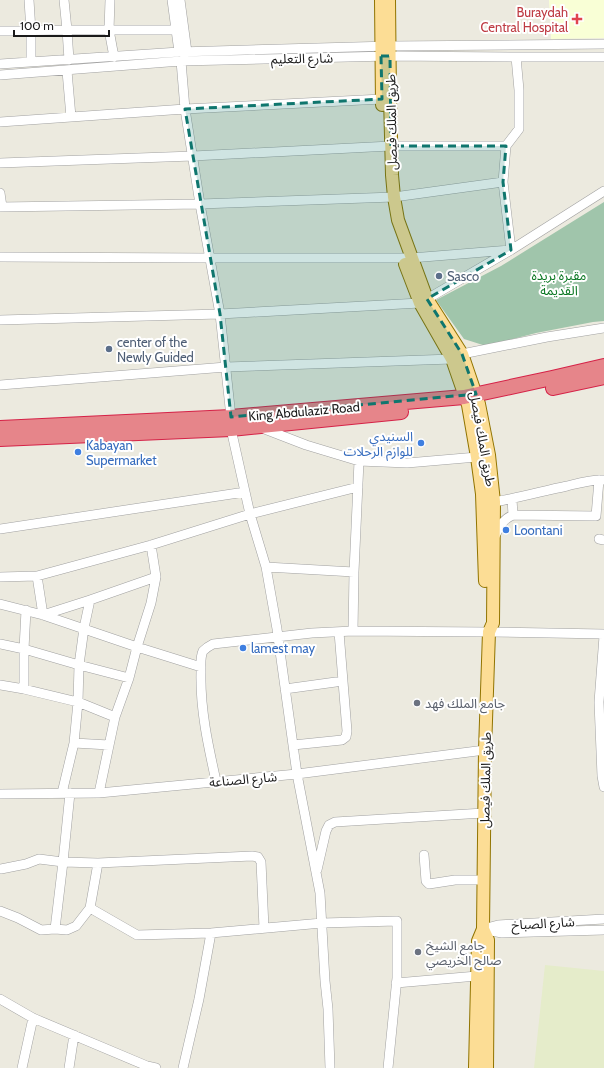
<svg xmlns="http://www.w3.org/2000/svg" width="604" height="1068" font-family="Cabin,'Noto Sans Arabic',sans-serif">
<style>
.education{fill:#f9ffd6}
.farmland{fill:#e5ecca}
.cemetery{fill:#a0c5ab}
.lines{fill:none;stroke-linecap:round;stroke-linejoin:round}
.minor-casing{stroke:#a1a1a1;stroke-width:10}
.major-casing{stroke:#917400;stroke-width:14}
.highway-casing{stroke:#d52247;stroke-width:16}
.minor{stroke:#fff;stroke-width:9}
.major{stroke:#fcdd95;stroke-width:12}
.highway{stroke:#e6858a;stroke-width:14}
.marked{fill:#0f766e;fill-opacity:0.2;stroke:#0f766e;stroke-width:3;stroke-dasharray:8 5;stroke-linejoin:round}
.health-dot{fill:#e0444e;stroke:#fff;stroke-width:1.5}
.service-dot{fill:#5c6f8a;stroke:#fff;stroke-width:1.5}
.shop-dot{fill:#3f7fe0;stroke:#fff;stroke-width:1.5}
.worship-dot{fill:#6b7280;stroke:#fff;stroke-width:1.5}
.labels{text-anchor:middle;stroke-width:4;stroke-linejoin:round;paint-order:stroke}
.health-label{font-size:13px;fill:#be3a42;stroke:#fff;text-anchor:end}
.street-label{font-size:13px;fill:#1a1a1a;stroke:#fff}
.park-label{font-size:13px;fill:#0a7722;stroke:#fff}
.service-label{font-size:13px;fill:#4e5e75;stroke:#fff;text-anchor:start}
.shop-label{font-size:13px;fill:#366cbe;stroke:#fff;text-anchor:start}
.worship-label{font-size:13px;fill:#5b616d;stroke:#fff;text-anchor:start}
</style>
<rect width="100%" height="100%" fill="#eceadf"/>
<path class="education" d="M 549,0 L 604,0 L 604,38 L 551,39 Z"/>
<path class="farmland" d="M 545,965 L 604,971 L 604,1068 L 534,1068 Z"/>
<path class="cemetery" d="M 604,202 L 604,321 L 593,322 L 536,333 L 486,346 L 464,339 L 436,300 L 501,266 Z"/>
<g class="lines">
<defs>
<path id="minor" d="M 29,0 L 31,31 L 31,62
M 64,0 L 67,30 L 69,60
M 110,0 L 109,30 L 114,57
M 172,0 L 179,52
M 180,0 L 187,52
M 0,31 L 67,30 L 176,30
M 181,61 L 185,109 L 200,204 L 220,314 L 231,417
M 0,64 L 179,52 L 390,46 L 604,44
M 67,71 L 71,117
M 0,75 L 181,61 L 390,56 L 516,57 L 604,57
M 0,122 L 185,109 L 382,99
M 0,163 L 193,156 L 391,146 L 506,146
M 0,193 L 2,207
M 0,207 L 200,204 L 394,197 L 503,182
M 0,257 L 210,258 L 411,258 L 511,250 L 503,182 L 506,146 L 519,129 L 519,90 L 516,57
M 427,299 L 511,250 L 604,191
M 0,320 L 220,314 L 420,303
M 462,354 L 547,337 L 604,328
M 0,385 L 226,367 L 452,359
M 262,428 L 306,445 L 359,461 L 407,463 L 477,457
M 231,429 L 250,514 L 266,567 L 277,629 L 278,637 L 297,774 L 320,893 L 325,981 L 328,1009 L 330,1068
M 512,499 L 513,515 L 596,516 L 599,480
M 494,502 C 518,498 543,491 567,486 C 579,483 592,479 604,480
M 0,529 L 245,492
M 495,536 C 500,526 503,519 513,515
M 599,539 L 604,540
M 266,567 L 354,572
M 37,576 L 43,615
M 0,577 L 37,576 L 151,545 L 250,514 L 358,487
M 0,604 L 43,615 L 137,647 L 201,667
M 43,615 L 90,600 L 156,577
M 353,631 L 354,572 L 359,461
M 604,636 L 599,702 L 602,776 L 604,787
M 0,644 L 24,649 L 79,665 L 129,678
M 0,685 L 24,689 L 78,702 L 115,717
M 24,689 L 24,649 L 26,610
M 285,689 L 343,681
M 74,743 L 109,745
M 293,745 L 342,740 L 346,737 L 347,731 L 339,632
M 216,781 C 208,745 200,709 201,672 C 201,666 200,657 203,651 C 206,648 209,646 213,644 L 312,633 L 353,631 L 489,632 L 604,634
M 62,793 L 74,743 L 78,702 L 79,665 L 84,628 L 90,600
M 99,793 L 115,717 L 129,678 L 137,647 L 151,603 L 156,577 L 151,545
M 0,794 L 99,793 L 297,774 L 485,750
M 424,855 L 426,881 L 429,884 L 455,880 L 483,880
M 98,863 L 252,856 L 258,857 L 261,862 L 264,928
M 317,870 L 326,831 L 329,825 L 335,822 L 484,813
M 90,908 L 137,935 L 211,933 L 322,923 L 397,921 L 397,978 L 388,1068
M 0,911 L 18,918 L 41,930 L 55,929 L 67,930 L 76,926 L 90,908 L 98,863 L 63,862 L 39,859 L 26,864 L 1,869
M 55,929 L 63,862 L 70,793
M 483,929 L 498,925 L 604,919
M 486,930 L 502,933 L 604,930
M 396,983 L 477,976
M 0,999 L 33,1018 L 147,1066 L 156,1068
M 22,1068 L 33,1018
M 69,1068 L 74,1035
M 183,1068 L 199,999 L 211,933"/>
<path id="major" d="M 381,0 L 382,105
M 389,0 L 390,98 L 392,175 L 394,197 L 398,220 L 427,299 L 462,354 L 479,404 L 489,455 L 494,502 L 493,623 L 489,632 L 485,750 L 483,929 L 488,940 L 487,1068
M 405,264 L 420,303 L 452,359 L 468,405 L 477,457 L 482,494 L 485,581
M 475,1068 L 478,941 L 483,929"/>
<path id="highway" d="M 553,388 L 604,377
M 0,428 L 231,417 L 464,397 L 552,378 L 604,366
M 0,439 L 231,429 L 401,412"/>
</defs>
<use href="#minor" class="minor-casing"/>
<use href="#major" class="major-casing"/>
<use href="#highway" class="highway-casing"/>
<use href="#minor" class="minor"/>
<use href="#major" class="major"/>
<use href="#highway" class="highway"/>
</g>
<path class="marked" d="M 381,56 L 390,56 L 391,146 L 506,146 L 503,182 L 511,250 L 427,299 L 462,354 L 476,394 L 231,417 L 220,314 L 185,109 L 382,99 Z"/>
<path class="health-dot" d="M575 13h4v4h4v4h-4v4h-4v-4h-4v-4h4z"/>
<g class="service-dot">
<circle cx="439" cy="276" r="4"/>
<circle cx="109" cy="349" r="4"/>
</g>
<g class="shop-dot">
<circle cx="421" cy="443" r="4"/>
<circle cx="78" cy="452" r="4"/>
<circle cx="506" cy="530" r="4"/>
<circle cx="243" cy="648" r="4"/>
</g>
<g class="worship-dot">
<circle cx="417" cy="703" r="4"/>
<circle cx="418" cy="952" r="4"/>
</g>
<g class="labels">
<g class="health-label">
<text x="568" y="17">Buraydah<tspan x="568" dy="15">Central Hospital</tspan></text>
</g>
<g class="street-label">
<text transform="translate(302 58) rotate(-1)" y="5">شارع التعليم</text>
<text transform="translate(391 122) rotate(-91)" y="5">طريق الملك فيصل</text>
<text transform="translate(304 411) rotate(-5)" y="5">King Abdulaziz Road</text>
<text transform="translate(483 439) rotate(80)" y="5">طريق الملك فيصل</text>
<text transform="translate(243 779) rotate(-5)" y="5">شارع الصناعة</text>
<text transform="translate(485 780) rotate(-89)" y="5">طريق الملك فيصل</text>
<text transform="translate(543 923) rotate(-3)" y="5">شارع الصباخ</text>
</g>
<g class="park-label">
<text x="559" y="280">مقبرة بريدة<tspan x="559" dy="15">القديمة</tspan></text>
</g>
<g class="service-label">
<text x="447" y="281">Sasco</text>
<text x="117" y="347">center of the<tspan x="117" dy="15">Newly Guided</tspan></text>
</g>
<g class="shop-label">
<text x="413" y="441" text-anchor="end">السنيدي<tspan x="413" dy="15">للوازم الرحلات</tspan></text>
<text x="86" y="450">Kabayan<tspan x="86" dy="15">Supermarket</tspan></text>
<text x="514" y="535">Loontani</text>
<text x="251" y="653">lamest may</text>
</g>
<g class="worship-label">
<text x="425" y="708">جامع الملك فهد</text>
<text x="426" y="950">جامع الشيخ<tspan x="426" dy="15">صالح الخريصي</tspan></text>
</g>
</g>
<path d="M14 30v6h95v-6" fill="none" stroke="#1a1a1a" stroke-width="2"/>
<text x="20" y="30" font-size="12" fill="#1a1a1a" stroke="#ffffff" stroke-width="3" paint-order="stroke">100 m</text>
</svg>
